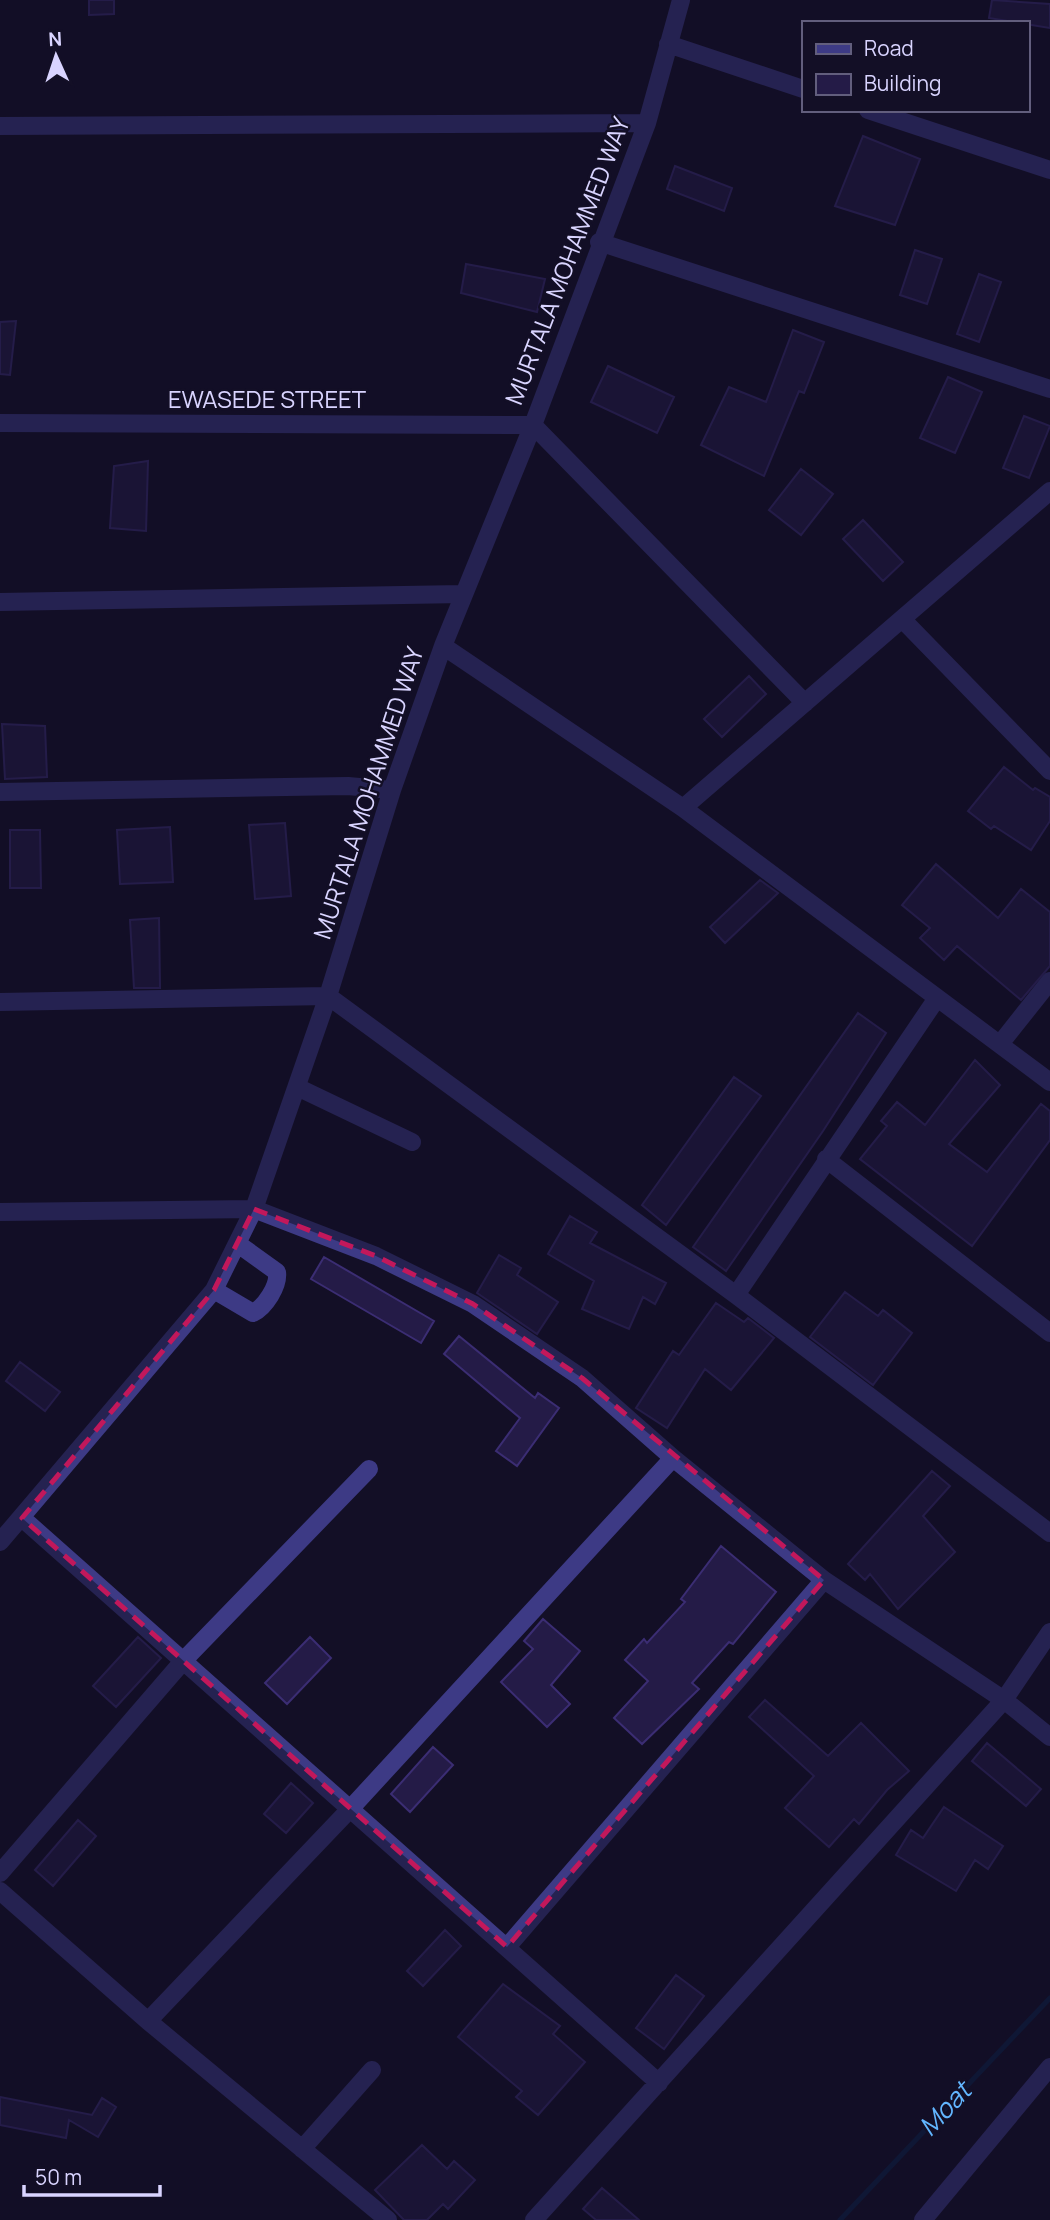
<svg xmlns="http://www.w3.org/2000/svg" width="1050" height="2220" font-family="Manrope,sans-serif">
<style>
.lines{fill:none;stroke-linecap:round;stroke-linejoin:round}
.stream{stroke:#0c2248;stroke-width:5}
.building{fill:#241b47;stroke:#3b2d73;stroke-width:2}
.minor{stroke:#3d3a85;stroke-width:18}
.marked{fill:none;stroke:#c2185b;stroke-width:5;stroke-dasharray:14 9;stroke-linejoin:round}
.labels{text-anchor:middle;stroke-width:5;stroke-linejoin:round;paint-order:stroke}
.street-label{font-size:24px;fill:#d9d4ff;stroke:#130f26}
.water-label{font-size:26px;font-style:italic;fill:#62b6ff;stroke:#130f26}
</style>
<rect width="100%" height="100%" fill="#130f26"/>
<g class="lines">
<path class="stream" d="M 840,2220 L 1050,1998"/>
</g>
<path class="building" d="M 89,0 L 114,0 L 114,14 L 89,15 Z
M 992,0 L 1050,4 L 1050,28 L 989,18 Z
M 863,136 L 920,159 L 895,225 L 835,206 Z
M 675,166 L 732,188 L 724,211 L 667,189 Z
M 915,250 L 942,259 L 927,304 L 900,295 Z
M 466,264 L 545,279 L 537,312 L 461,293 Z
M 979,274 L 1001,282 L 979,342 L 957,334 Z
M 16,321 L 10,375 L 0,374 L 0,322 Z
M 793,330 L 824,342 L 804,393 L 799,391 L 764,476 L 701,445 L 729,387 L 766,402 Z
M 608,366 L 674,397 L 657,433 L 591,402 Z
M 948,377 L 982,392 L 955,453 L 920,438 Z
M 1024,416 L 1050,426 L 1029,478 L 1003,468 Z
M 148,461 L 146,531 L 110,528 L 114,466 Z
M 801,469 L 833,494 L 801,535 L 769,510 Z
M 863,520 L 903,562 L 883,581 L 843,539 Z
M 749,676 L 766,694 L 722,737 L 704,719 Z
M 2,724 L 45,726 L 47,777 L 5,779 Z
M 1004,767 L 1033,790 L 1035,788 L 1050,797 L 1050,821 L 1031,850 L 994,826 L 991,829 L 968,811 Z
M 285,823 L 291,896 L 255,899 L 249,825 Z
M 170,827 L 173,882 L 120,884 L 117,830 Z
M 10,830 L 40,830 L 41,888 L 10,888 Z
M 936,864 L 998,918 L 1021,889 L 1050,912 L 1050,966 L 1021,1000 L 957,946 L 944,960 L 920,938 L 930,928 L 902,905 Z
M 760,880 L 778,893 L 725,943 L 710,927 Z
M 159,918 L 160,988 L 134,988 L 130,920 Z
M 858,1013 L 886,1033 L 823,1131 L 726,1271 L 693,1247 Z
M 975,1060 L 1000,1085 L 949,1144 L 987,1172 L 1041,1104 L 1050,1111 L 1050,1140 L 972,1246 L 860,1159 L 887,1126 L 881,1121 L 897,1102 L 925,1125 Z
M 734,1077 L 761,1096 L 666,1225 L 642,1205 Z
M 570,1216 L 597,1232 L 590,1243 L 666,1283 L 655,1304 L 643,1297 L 629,1329 L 582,1309 L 594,1281 L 548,1254 Z
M 499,1255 L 521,1268 L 517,1275 L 558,1302 L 537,1334 L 477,1293 Z
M 324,1257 L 434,1321 L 421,1343 L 311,1279 Z
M 845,1292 L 878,1316 L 883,1310 L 912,1333 L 873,1385 L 810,1337 Z
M 716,1303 L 744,1322 L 748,1318 L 774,1338 L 731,1390 L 705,1369 L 667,1428 L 636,1408 L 673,1351 L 679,1355 Z
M 459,1336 L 535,1398 L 538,1393 L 559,1408 L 517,1466 L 496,1451 L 520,1418 L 444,1354 Z
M 20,1362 L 60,1392 L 45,1411 L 6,1381 Z
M 932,1471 L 950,1486 L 923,1516 L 955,1552 L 898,1609 L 870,1574 L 865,1580 L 848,1564 Z
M 721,1546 L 776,1592 L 733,1644 L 729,1642 L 692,1683 L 699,1689 L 642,1744 L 614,1718 L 648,1681 L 625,1660 L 644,1639 L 647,1643 L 685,1602 L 681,1599 Z
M 543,1619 L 580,1651 L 551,1685 L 570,1704 L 547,1727 L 501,1682 L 533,1649 L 524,1641 Z
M 138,1637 L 161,1658 L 116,1707 L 93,1686 Z
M 310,1637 L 331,1658 L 287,1704 L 265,1683 Z
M 765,1700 L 828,1756 L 861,1723 L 909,1771 L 887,1790 L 859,1824 L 854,1819 L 829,1847 L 785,1808 L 814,1776 L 749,1717 Z
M 987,1743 L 1041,1789 L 1026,1806 L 972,1761 Z
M 433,1747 L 453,1765 L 410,1812 L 391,1794 Z
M 291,1783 L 313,1803 L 286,1833 L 264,1814 Z
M 944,1807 L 1003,1846 L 988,1869 L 975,1860 L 956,1891 L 896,1855 L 911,1830 L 923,1838 Z
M 78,1820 L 96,1836 L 53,1886 L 35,1870 Z
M 445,1930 L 461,1946 L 423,1986 L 407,1971 Z
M 676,1975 L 704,1996 L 664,2049 L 636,2028 Z
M 503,1984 L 560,2026 L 553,2034 L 585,2062 L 538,2115 L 516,2097 L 522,2091 L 458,2037 Z
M 0,2097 L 92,2115 L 102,2098 L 116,2107 L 98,2137 L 69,2120 L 66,2138 L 0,2125 Z
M 422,2145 L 447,2169 L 454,2161 L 475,2180 L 448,2209 L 443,2204 L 427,2220 L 404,2220 L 375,2190 Z
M 602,2188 L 639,2220 L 596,2220 L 583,2209 Z"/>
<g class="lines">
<path class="minor" d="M 668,44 L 803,89
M 868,110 L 1050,170
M 0,126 L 647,123
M 599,242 L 1050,389
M 0,423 L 533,425 L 805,703
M 0,602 L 463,594
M 902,619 L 1050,771
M 443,646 L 683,808 L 1050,1082
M 0,792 L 348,786 L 392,790
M 683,808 L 1050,491
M 0,1002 L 328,996 L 736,1295 L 1050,1533
M 1000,1044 L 1050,981
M 297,1087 L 412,1142
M 826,1159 L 1050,1333
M 0,1212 L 254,1209 L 376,1256 L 473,1304 L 582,1378 L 673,1458 L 824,1580 L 1004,1700 L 1050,1737
M 214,1290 L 253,1313 C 265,1307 279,1286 277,1272 L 238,1244
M 736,1295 L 937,998
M 22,1518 L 659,2083
M 0,1542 L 214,1290 L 254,1209 L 328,996 L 392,790 L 443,646 L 533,425 L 647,123 L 681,0
M 0,1873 L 184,1660 L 369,1469
M 0,1891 L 148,2021 L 388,2220
M 507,1947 L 824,1580
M 148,2021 L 351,1808 L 673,1458
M 302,2149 L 372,2070
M 534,2220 L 1004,1700 L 1050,1632
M 923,2220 L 1050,2067"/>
</g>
<path d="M0 0H1050V2220H0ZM 254,1209 L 376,1256 L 473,1304 L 582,1378 L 824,1580 L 507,1947 L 22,1518 L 214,1290 Z" fill="#130f26" fill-opacity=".55" fill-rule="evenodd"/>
<path class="marked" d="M 254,1209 L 376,1256 L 473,1304 L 582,1378 L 824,1580 L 507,1947 L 22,1518 L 214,1290 Z"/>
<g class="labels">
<g class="street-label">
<text transform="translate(568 261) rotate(-69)" y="8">MURTALA MOHAMMED WAY</text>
<text x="267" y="408">EWASEDE STREET</text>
<text transform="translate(369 793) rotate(-72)" y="8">MURTALA MOHAMMED WAY</text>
</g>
<g class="water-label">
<text transform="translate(945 2109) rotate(-47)" y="9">Moat</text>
</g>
</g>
<rect x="802" y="21" width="228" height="91" fill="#130f26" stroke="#625e7d" stroke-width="2"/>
<rect x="816" y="44" width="35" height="10" fill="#3d3a85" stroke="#625e7d" stroke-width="2"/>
<text x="864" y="56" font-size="21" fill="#d9d4ff">Road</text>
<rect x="816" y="74" width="35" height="21" fill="#241b47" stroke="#625e7d" stroke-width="2"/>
<text x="864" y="91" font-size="21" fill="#d9d4ff">Building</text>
<g transform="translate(56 56) rotate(357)" stroke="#130f26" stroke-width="5" paint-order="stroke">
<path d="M0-5L12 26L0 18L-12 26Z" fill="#d9d4ff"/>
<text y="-10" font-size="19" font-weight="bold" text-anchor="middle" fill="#d9d4ff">N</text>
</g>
<path d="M24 2185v10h136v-10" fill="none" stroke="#d9d4ff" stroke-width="3.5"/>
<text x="35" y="2185" font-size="21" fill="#d9d4ff" stroke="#130f26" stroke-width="5" paint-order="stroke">50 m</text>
</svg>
